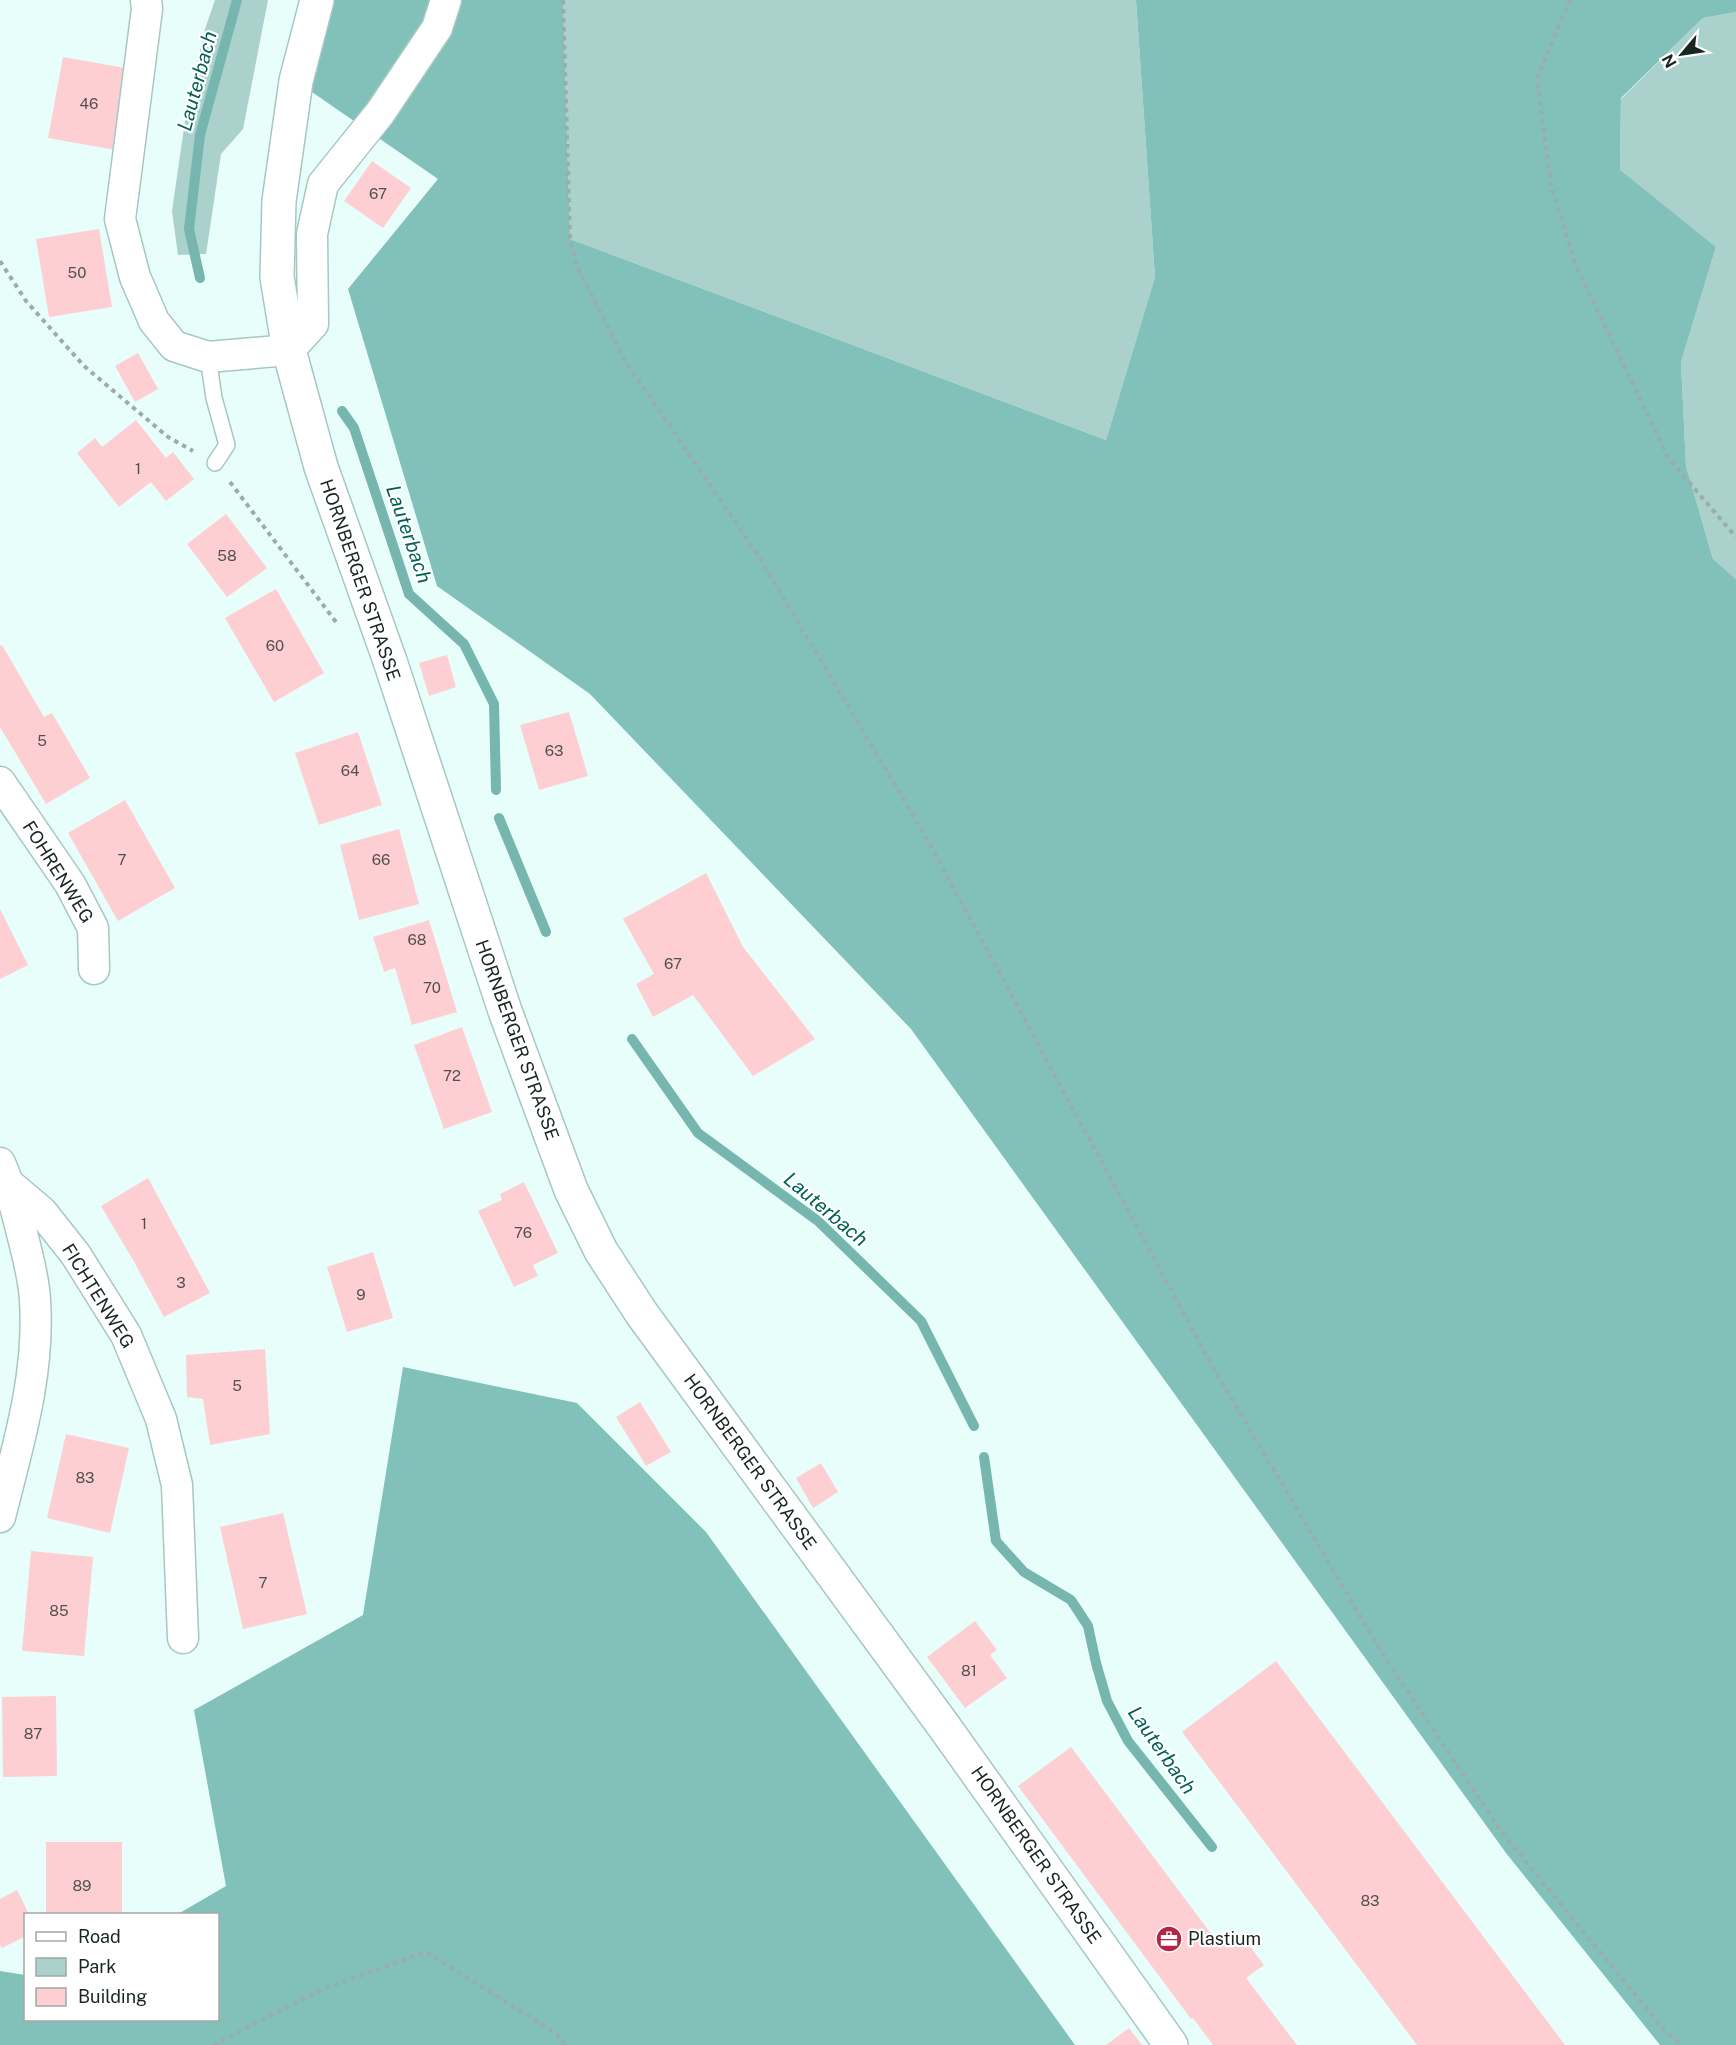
<svg xmlns="http://www.w3.org/2000/svg" width="1736" height="2045" font-family="'Public Sans',sans-serif">
<style>
.green{fill:#aad1cb}
.forest{fill:#81c1b9}
.lines{fill:none;stroke-linecap:round;stroke-linejoin:round}
.stream{stroke:#76b6ae;stroke-width:10}
.building{fill:#fecfd2}
.lane-casing{stroke:#a5c8c3;stroke-width:18}
.street-casing{stroke:#a5c8c3;stroke-width:33}
.secondary-casing{stroke:#a5c8c3;stroke-width:36}
.path{stroke:#9badab;stroke-width:4;stroke-dasharray:4.5 4.5;stroke-linecap:butt}
.lane{stroke:#fff;stroke-width:15}
.street{stroke:#fff;stroke-width:30}
.secondary{stroke:#fff;stroke-width:33}
.labels{text-anchor:middle;stroke-width:4.5;stroke-linejoin:round;paint-order:stroke}
.number-label{font-size:15px;fill:#52504f}
.street-label{font-size:18px;fill:#182523;stroke:#fff}
.poi-label{font-size:18px;fill:#182523;stroke:#fff;text-anchor:start}
.water-label{font-size:20px;font-style:italic;fill:#016059;stroke:#fff}
</style>
<rect width="100%" height="100%" fill="#e8fefb"/>
<path class="green" d="M 215,0 L 268,0 L 243,129 L 221,154 L 206,254 L 178,255 L 172,211 L 186,114 L 205,29 Z
M 563,0 L 1136,0 L 1155,277 L 1106,440 L 570,239 Z
M 1736,12 L 1736,579 L 1713,559 L 1686,466 L 1681,362 L 1716,247 L 1620,171 L 1621,99 L 1703,18 Z"/>
<path class="forest" d="M 317,0 L 563,0 L 570,239 L 1106,440 L 1155,277 L 1136,0 L 1736,0 L 1736,12 L 1703,18 L 1621,98 L 1620,170 L 1716,247 L 1681,362 L 1686,466 L 1713,559 L 1736,579 L 1736,2045 L 1660,2045 L 1506,1853 L 911,1029 L 590,694 L 437,586 L 348,289 L 438,179 L 296,81 Z
M 403,1367 L 577,1403 L 706,1532 L 1075,2045 L 0,2045 L 0,1971 L 25,1975 L 26,2020 L 218,2020 L 218,1914 L 178,1914 L 226,1886 L 194,1710 L 363,1615 Z"/>
<g class="lines">
<path class="stream" d="M 200,278 L 189,229 L 200,135 L 237,0
M 342,411 L 354,428 L 409,594 L 464,644 L 494,704 L 496,790
M 499,818 L 546,932
M 632,1039 L 698,1133 L 818,1221 L 921,1321 L 974,1426
M 984,1457 L 996,1541 L 1024,1572 L 1071,1600 L 1088,1626 L 1096,1663 L 1107,1701 L 1128,1741 L 1212,1847"/>
</g>
<path class="building" d="M 63,57 L 131,69 L 116,150 L 48,138 Z
M 372,161 L 411,188 L 383,228 L 344,201 Z
M 99,229 L 112,307 L 49,317 L 36,239 Z
M 138,353 L 158,389 L 135,402 L 115,366 Z
M 136,420 L 166,458 L 173,452 L 194,479 L 166,501 L 151,482 L 119,507 L 77,453 L 95,438 L 102,447 Z
M 226,514 L 267,568 L 227,597 L 187,544 Z
M 276,589 L 324,673 L 274,702 L 225,618 Z
M 2,645 L 44,717 L 52,713 L 90,778 L 46,804 L 0,727 L 0,646 Z
M 447,655 L 456,687 L 429,696 L 419,663 Z
M 569,712 L 588,776 L 539,790 L 520,725 Z
M 358,732 L 382,805 L 319,825 L 295,753 Z
M 125,800 L 175,888 L 118,921 L 68,833 Z
M 399,829 L 419,904 L 359,920 L 340,845 Z
M 706,873 L 743,947 L 815,1039 L 753,1076 L 693,995 L 653,1017 L 636,984 L 654,974 L 623,919 Z
M 0,909 L 28,965 L 0,979 Z
M 429,920 L 457,1012 L 412,1025 L 395,968 L 384,972 L 373,937 Z
M 462,1027 L 492,1112 L 444,1129 L 414,1045 Z
M 148,1178 L 210,1293 L 164,1317 L 133,1260 L 101,1206 Z
M 524,1182 L 558,1253 L 533,1265 L 538,1276 L 514,1287 L 478,1211 L 502,1200 L 500,1194 Z
M 373,1252 L 393,1318 L 347,1332 L 327,1267 Z
M 265,1349 L 270,1434 L 210,1445 L 203,1399 L 187,1397 L 186,1355 Z
M 640,1402 L 671,1452 L 646,1466 L 616,1417 Z
M 66,1434 L 129,1448 L 110,1533 L 47,1518 Z
M 821,1463 L 838,1492 L 813,1508 L 796,1478 Z
M 283,1513 L 307,1614 L 243,1629 L 220,1527 Z
M 31,1551 L 93,1557 L 84,1656 L 22,1651 Z
M 975,1621 L 997,1650 L 990,1655 L 1007,1678 L 965,1708 L 927,1657 Z
M 1276,1661 L 1565,2045 L 1417,2045 L 1182,1732 Z
M 56,1696 L 57,1776 L 3,1777 L 2,1697 Z
M 1071,1747 L 1221,1947 L 1240,1933 L 1264,1965 L 1246,1978 L 1297,2045 L 1213,2045 L 1193,2018 L 1191,2019 L 1018,1786 Z
M 46,1842 L 122,1842 L 122,1914 L 46,1914 Z
M 17,1890 L 29,1914 L 26,1914 L 26,1936 L 2,1948 L 0,1945 L 0,1899 Z
M 1129,2028 L 1142,2045 L 1106,2045 Z"/>
<g class="lines">
<defs>
<path id="lane" d="M 208,357 L 214,398 L 227,445 L 215,463"/>
<path id="street" d="M 146,0 L 147,9 L 120,219 L 135,277 L 154,321 L 174,346 L 208,357 L 289,350 L 313,324 L 312,234 L 323,184 L 380,113 L 437,28 L 446,0
M 0,782 L 70,884 L 93,928 L 94,969
M 0,1163 C 10,1186 16,1209 22,1233 C 27,1254 34,1278 35,1300 C 40,1375 18,1445 0,1517
M 9,1184 L 42,1212 L 76,1255 L 126,1335 L 161,1419 L 177,1485 L 183,1638"/>
<path id="secondary" d="M 317,0 L 296,81 L 279,201 L 277,277 L 289,350 L 321,467 L 390,661 L 505,1011 L 571,1190 L 601,1251 L 642,1314 L 943,1725 L 1171,2045"/>
</defs>
<use href="#lane" class="lane-casing"/>
<use href="#street" class="street-casing"/>
<use href="#secondary" class="secondary-casing"/>
<path class="path" d="M 563,0 L 570,239 L 577,267 L 624,359 L 758,555 L 926,837 L 1211,1364 L 1382,1653 L 1503,1834 L 1665,2031 L 1682,2045
M 1570,0 L 1537,78 L 1551,185 L 1576,266 L 1669,459 L 1736,537
M 0,261 L 26,301 L 84,366 L 168,437 L 193,451
M 230,482 L 336,622
M 213,2045 L 323,1989 L 426,1952 L 557,2034 L 565,2045"/>
<use href="#lane" class="lane"/>
<use href="#street" class="street"/>
<use href="#secondary" class="secondary"/>
</g>
<defs>
<symbol id="office-disc" viewBox="-11 -11 22 22"><circle r="9.5" fill="#b62445" stroke="#fff"/><path d="M-6-3h4V-5.5h4V-3h4V5H-6ZM-1-4.5V-3h2v-1.5ZM-6 0V1H6V0Z" fill="#fff"/></symbol>
</defs>
<g fill-rule="evenodd">
<use href="#office-disc" x="1154" y="1924" width="30" height="30"/>
</g>
<g class="labels">
<g class="number-label">
<text x="89" y="109">46</text>
<text x="378" y="199">67</text>
<text x="77" y="278">50</text>
<text x="138" y="474">1</text>
<text x="227" y="561">58</text>
<text x="275" y="651">60</text>
<text x="42" y="746">5</text>
<text x="554" y="756">63</text>
<text x="350" y="776">64</text>
<text x="122" y="865">7</text>
<text x="381" y="865">66</text>
<text x="417" y="945">68</text>
<text x="673" y="969">67</text>
<text x="432" y="993">70</text>
<text x="452" y="1081">72</text>
<text x="144" y="1229">1</text>
<text x="523" y="1238">76</text>
<text x="181" y="1288">3</text>
<text x="361" y="1300">9</text>
<text x="237" y="1391">5</text>
<text x="85" y="1483">83</text>
<text x="263" y="1588">7</text>
<text x="59" y="1616">85</text>
<text x="969" y="1676">81</text>
<text x="33" y="1739">87</text>
<text x="82" y="1891">89</text>
<text x="1370" y="1906">83</text>
</g>
<g class="street-label">
<text transform="translate(360 580) rotate(71)" y="6">HORNBERGER STRASSE</text>
<text transform="translate(58 872) rotate(58)" y="6">FOHRENWEG</text>
<text transform="translate(517 1040) rotate(70)" y="6">HORNBERGER STRASSE</text>
<text transform="translate(98 1296) rotate(58)" y="6">FICHTENWEG</text>
<text transform="translate(750 1462) rotate(54)" y="6">HORNBERGER STRASSE</text>
<text transform="translate(1036 1855) rotate(55)" y="6">HORNBERGER STRASSE</text>
</g>
<g class="poi-label">
<text x="1188" y="1945">Plastium</text>
</g>
<g class="water-label">
<text transform="translate(197 81) rotate(-75)" y="7">Lauterbach</text>
<text transform="translate(409 534) rotate(71)" y="7">Lauterbach</text>
<text transform="translate(826 1209) rotate(40)" y="7">Lauterbach</text>
<text transform="translate(1162 1750) rotate(55)" y="7">Lauterbach</text>
</g>
</g>
<rect x="24" y="1913" width="195" height="108" fill="#ffffff" stroke="#a3a8a7" stroke-width="1.5"/>
<rect x="36" y="1932" width="30" height="9" fill="#ffffff" stroke="#a3a8a7" stroke-width="1.5"/>
<text x="78" y="1943" font-size="18" fill="#182523">Road</text>
<rect x="36" y="1958" width="30" height="18" fill="#aad1cb" stroke="#a3a8a7" stroke-width="1.5"/>
<text x="78" y="1973" font-size="18" fill="#182523">Park</text>
<rect x="36" y="1988" width="30" height="18" fill="#fecfd2" stroke="#a3a8a7" stroke-width="1.5"/>
<text x="78" y="2003" font-size="18" fill="#182523">Building</text>
<g transform="translate(1682 54) rotate(241)" stroke="#ffffff" stroke-width="4.5" paint-order="stroke">
<path d="M0-4.5L10 22L0 15L-10 22Z" fill="#182523"/>
<text y="-9" font-size="16" font-weight="bold" text-anchor="middle" fill="#182523">N</text>
</g>
</svg>
